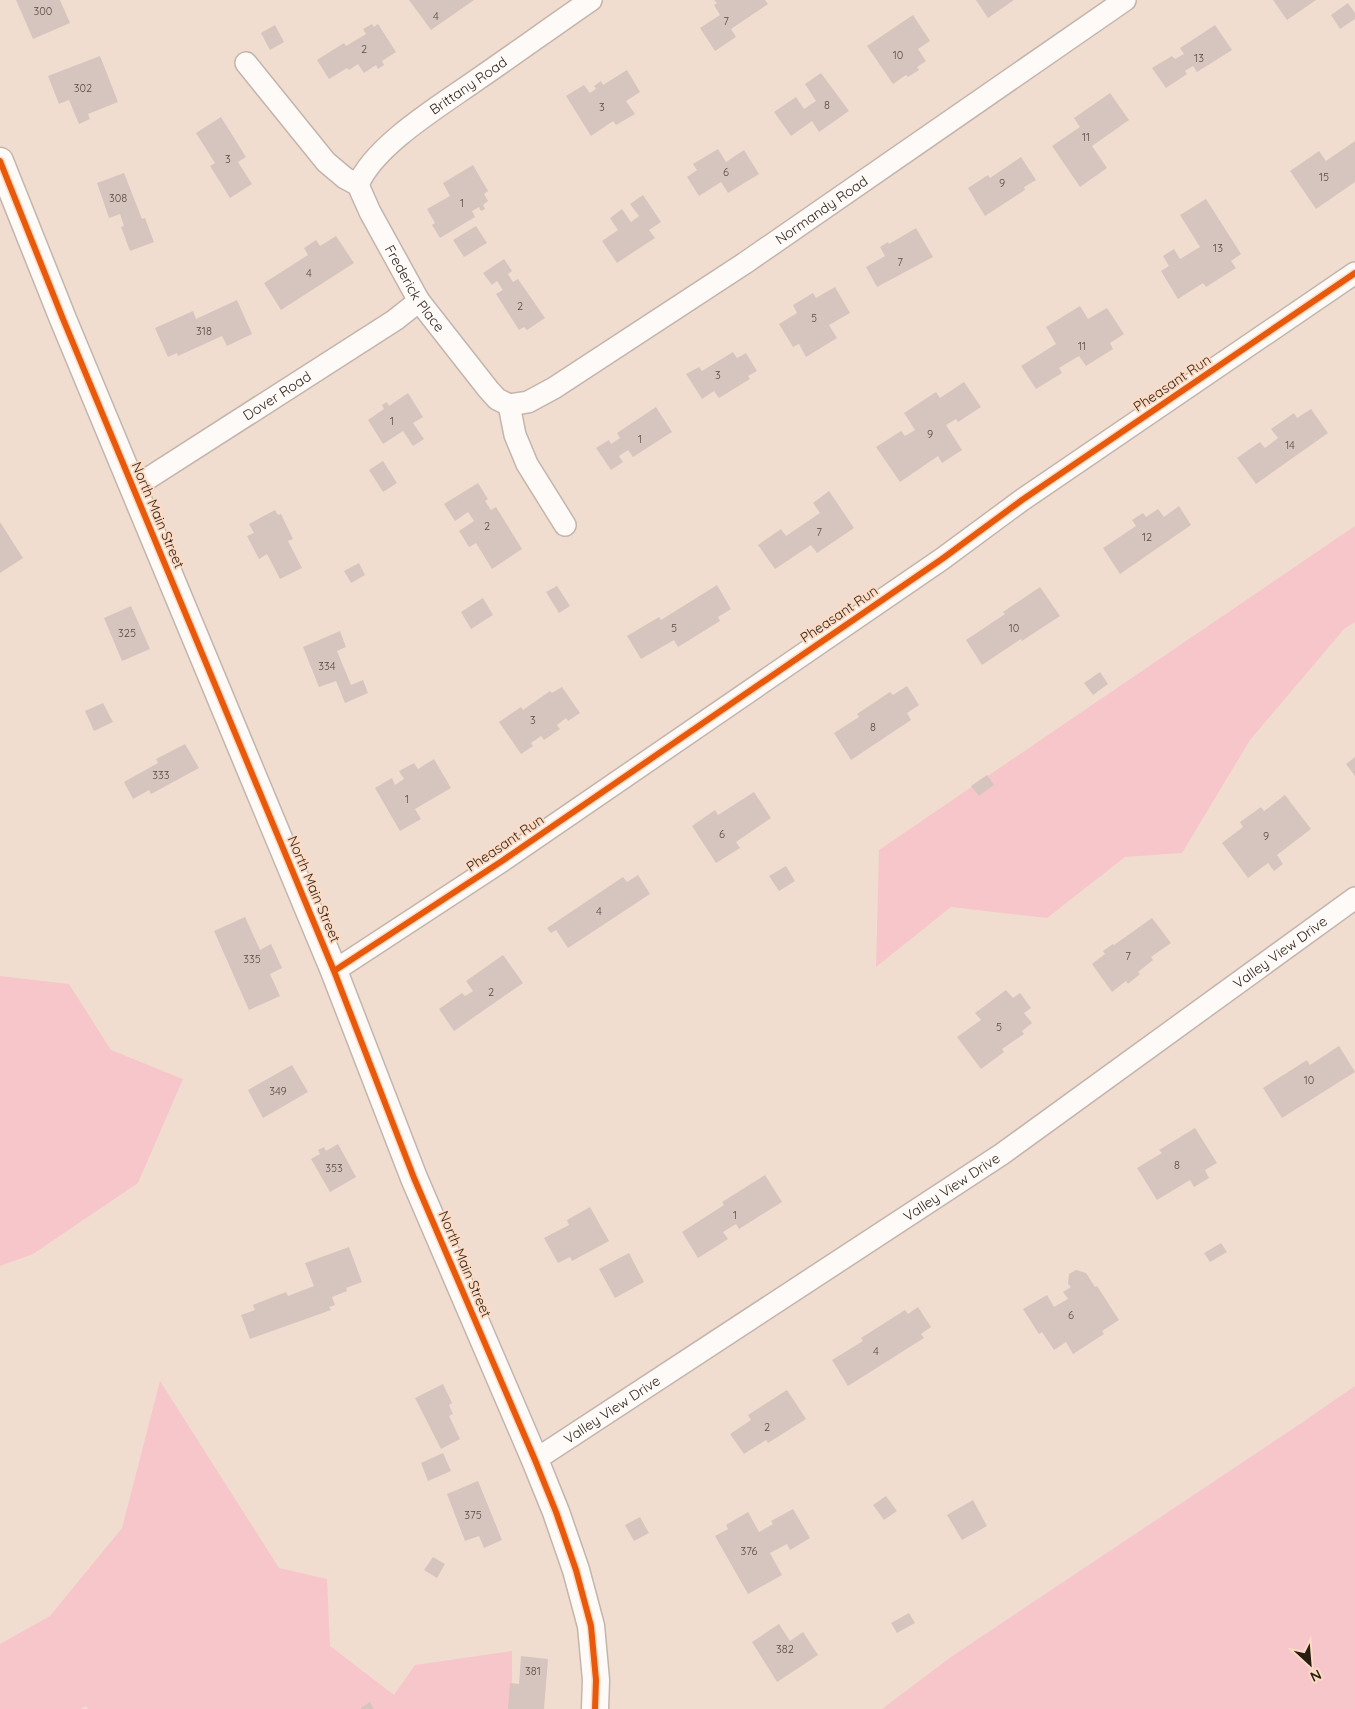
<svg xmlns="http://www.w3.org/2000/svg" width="1355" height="1709" font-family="Quicksand,sans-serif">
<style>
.green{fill:#f7c6ca}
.building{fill:#d6c5be}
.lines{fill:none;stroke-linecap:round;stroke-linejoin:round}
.minor-casing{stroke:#c3b5ab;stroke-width:24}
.tertiary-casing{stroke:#c3b5ab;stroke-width:29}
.minor{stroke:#fdfaf8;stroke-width:21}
.tertiary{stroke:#fdfaf8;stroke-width:26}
.cycleway-casing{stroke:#fddbc3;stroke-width:9}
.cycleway{stroke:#e8590c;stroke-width:6}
.labels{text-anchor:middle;stroke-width:4;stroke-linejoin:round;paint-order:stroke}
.number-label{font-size:11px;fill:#574a41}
.street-label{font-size:14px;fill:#291d14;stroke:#fddbc3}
</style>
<rect width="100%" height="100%" fill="#f0ddd0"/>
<path class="green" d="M 1355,526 L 1355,622 L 1344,629 L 1250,740 L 1182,853 L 1125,857 L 1047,918 L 951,907 L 876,967 L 879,850 Z
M 0,976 L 69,984 L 111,1050 L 183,1079 L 138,1183 L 33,1254 L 0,1266 Z
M 160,1381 L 279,1568 L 327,1579 L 330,1646 L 394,1695 L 415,1665 L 512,1651 L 512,1709 L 88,1709 L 86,1706 L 81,1709 L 0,1709 L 0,1644 L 50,1616 L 122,1528 Z
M 1355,1386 L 1355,1709 L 882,1709 L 951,1657 L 1300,1424 Z"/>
<path class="building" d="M 16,0 L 60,0 L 70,23 L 33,39 Z
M 409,0 L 474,0 L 431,30 Z
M 714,0 L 765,0 L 768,4 L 731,29 L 736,37 L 715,51 L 700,28 L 720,15 L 714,5 L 717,3 Z
M 976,0 L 1014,0 L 988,18 Z
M 1273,0 L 1316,0 L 1287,20 Z
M 1348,3 L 1355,13 L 1355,19 L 1340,29 L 1331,15 Z
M 913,15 L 930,41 L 918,49 L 926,61 L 917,67 L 919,70 L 908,77 L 906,75 L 893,84 L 867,46 Z
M 372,24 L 374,27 L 378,24 L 396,52 L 382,61 L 384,65 L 378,69 L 376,65 L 364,73 L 358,64 L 349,70 L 347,68 L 329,79 L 317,60 L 344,43 L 346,46 L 366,34 L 363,29 Z
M 275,25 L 284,42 L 270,50 L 261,33 Z
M 1215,25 L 1232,50 L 1197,72 L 1193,66 L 1185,71 L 1187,74 L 1166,88 L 1152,68 L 1172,56 L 1175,59 L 1184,54 L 1180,48 Z
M 100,56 L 118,102 L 88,114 L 90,119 L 79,124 L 69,100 L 59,104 L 48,76 Z
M 627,70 L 640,92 L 626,101 L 635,114 L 616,125 L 613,121 L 591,136 L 566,96 L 584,85 L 590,93 L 596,89 L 594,86 L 601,81 L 603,85 Z
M 821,73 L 849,111 L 819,132 L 812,121 L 791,136 L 774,112 L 796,97 L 804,109 L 816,101 L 805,84 Z
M 1110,93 L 1129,120 L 1092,146 L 1107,168 L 1080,187 L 1052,146 L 1080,127 L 1074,118 Z
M 221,117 L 246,157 L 238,162 L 252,184 L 230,198 L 210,166 L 215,163 L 196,133 Z
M 1355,141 L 1355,182 L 1316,209 L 1290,171 L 1319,151 L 1326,161 Z
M 718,149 L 726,162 L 744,150 L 759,174 L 728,193 L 721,182 L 699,196 L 687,177 L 697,170 L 693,164 Z
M 1021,157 L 1036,180 L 1024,187 L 1025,190 L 985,216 L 968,188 L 988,175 L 990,178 Z
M 473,165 L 488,191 L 484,194 L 488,201 L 483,205 L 485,209 L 481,211 L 479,207 L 472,211 L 475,217 L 440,238 L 432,225 L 435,223 L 427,209 L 450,196 L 443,183 Z
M 124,173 L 142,219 L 145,218 L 154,242 L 130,251 L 121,227 L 124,226 L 120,214 L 109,218 L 97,183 Z
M 643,195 L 661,222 L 649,230 L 655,238 L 617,263 L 602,241 L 618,230 L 610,218 L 622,209 L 631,222 L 639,216 L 630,204 Z
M 1206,199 L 1241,254 L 1231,261 L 1236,268 L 1206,287 L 1203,283 L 1178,299 L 1161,271 L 1169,266 L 1163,256 L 1174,249 L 1180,259 L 1200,247 L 1180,215 Z
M 476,226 L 487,243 L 464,257 L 453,240 Z
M 916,228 L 933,257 L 877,287 L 866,267 L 885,256 L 880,247 L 888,242 L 889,244 Z
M 336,236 L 354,263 L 281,310 L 264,283 L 308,255 L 304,248 L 316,240 L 320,246 Z
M 504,259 L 512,271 L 508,274 L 513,282 L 518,279 L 545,318 L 527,330 L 524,327 L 519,330 L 496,294 L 503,290 L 497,281 L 492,285 L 483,273 Z
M 835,287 L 850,313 L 829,325 L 837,338 L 806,357 L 799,344 L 793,347 L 779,324 L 797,313 L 793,305 L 813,293 L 816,298 Z
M 237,300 L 252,334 L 227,346 L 222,336 L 178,356 L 177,353 L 168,357 L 155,328 L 193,311 L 196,319 Z
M 1080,306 L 1088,319 L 1107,308 L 1124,334 L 1110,343 L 1113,349 L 1086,366 L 1079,356 L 1059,368 L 1062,373 L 1036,389 L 1021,366 L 1056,344 L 1046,327 Z
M 733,352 L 737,358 L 746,353 L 757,371 L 748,376 L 750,379 L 719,398 L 714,391 L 702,399 L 686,374 L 699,367 L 702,371 Z
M 964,382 L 981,407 L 958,422 L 956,419 L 946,425 L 962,450 L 942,463 L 938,456 L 900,482 L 876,447 L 901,431 L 905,436 L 915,430 L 904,413 L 936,392 L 940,398 Z
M 408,393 L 423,417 L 413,423 L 424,439 L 413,446 L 403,431 L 383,444 L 368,420 L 384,409 L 382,405 L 387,402 L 389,406 Z
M 656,407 L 672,432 L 633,457 L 628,450 L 619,456 L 623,462 L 611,470 L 596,448 L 609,440 L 611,444 L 620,438 L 617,433 Z
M 1311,409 L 1328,433 L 1256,484 L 1237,458 L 1260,442 L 1265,448 L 1278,438 L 1271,429 L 1294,413 L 1297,418 Z
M 383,461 L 397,483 L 383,492 L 369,470 Z
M 478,483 L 488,499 L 485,501 L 491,510 L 496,507 L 522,549 L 492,569 L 476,543 L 469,547 L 459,531 L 474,521 L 468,512 L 455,521 L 444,504 Z
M 829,491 L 854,528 L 817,553 L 811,545 L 775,569 L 758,545 L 781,529 L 786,536 L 820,513 L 813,503 Z
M 1179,506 L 1191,525 L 1120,574 L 1103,548 L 1136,526 L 1132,520 L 1143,513 L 1146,517 L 1158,509 L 1164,517 Z
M 275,510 L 278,515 L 281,514 L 293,539 L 288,541 L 302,568 L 280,579 L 267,554 L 259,559 L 247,536 L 254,533 L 249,524 Z
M 0,522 L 23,558 L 0,573 Z
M 359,563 L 365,575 L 351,583 L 344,571 Z
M 717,585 L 731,609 L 718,617 L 720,621 L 678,647 L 674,640 L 641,659 L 627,636 L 659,617 L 661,620 Z
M 557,586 L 570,606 L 559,613 L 546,592 Z
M 1040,587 L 1060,616 L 1022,641 L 1021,639 L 982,665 L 966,640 L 1005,614 L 1003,612 Z
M 483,598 L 493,615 L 471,629 L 461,612 Z
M 131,606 L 150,649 L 122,661 L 104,618 Z
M 340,631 L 346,647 L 337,651 L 351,685 L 363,680 L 368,693 L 345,703 L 336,681 L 319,687 L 303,647 Z
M 1100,672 L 1108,684 L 1093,695 L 1084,683 Z
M 907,686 L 919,705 L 907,713 L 911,720 L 851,760 L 834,733 L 859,717 L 857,714 L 890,692 L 893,695 Z
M 562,687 L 580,713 L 568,721 L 566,718 L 557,725 L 560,729 L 544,740 L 541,736 L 531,743 L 533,746 L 521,754 L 499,722 L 521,707 L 523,710 L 550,691 L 552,693 Z
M 103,703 L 113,722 L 94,731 L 85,711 Z
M 185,744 L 199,768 L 151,794 L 149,790 L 133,799 L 124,782 L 158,763 L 156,759 Z
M 1355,757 L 1355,776 L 1346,764 Z
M 434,759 L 451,788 L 415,809 L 421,819 L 400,831 L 375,788 L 392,778 L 395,785 L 404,779 L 399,771 L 414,763 L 418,769 Z
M 987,775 L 994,785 L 979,796 L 971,786 Z
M 754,792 L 771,818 L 736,842 L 740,848 L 716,863 L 692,826 L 715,810 L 718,815 Z
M 1285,795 L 1311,829 L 1277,855 L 1283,864 L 1274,871 L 1268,863 L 1248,878 L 1222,843 L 1243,827 L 1240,822 L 1261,807 L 1264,811 Z
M 786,866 L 795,881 L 779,891 L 769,876 Z
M 638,875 L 650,894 L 568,948 L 556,930 L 551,933 L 547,928 L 623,877 L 627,882 Z
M 245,917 L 260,950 L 271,944 L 282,968 L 270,974 L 280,996 L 249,1010 L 214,931 Z
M 1152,918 L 1171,943 L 1151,957 L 1153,960 L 1138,972 L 1140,974 L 1128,984 L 1126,981 L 1112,992 L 1092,964 L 1105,954 L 1103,951 L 1113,944 L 1114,945 Z
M 503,955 L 523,983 L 454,1031 L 439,1009 L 462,993 L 465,996 L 473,991 L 466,981 Z
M 1006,990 L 1013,998 L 1020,993 L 1031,1008 L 1024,1013 L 1032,1023 L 1022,1031 L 1024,1034 L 1002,1049 L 1004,1052 L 981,1069 L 957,1037 L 981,1020 L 975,1013 Z
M 1339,1046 L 1355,1072 L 1282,1118 L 1263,1088 L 1307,1060 L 1310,1065 Z
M 292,1065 L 308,1092 L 263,1118 L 248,1090 Z
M 1195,1128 L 1217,1163 L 1205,1170 L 1209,1178 L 1194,1187 L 1190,1180 L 1157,1200 L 1137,1168 L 1162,1153 L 1159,1150 Z
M 338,1144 L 356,1177 L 330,1192 L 311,1159 L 320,1154 L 318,1150 L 324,1147 L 326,1151 Z
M 765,1175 L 782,1202 L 739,1229 L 736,1224 L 723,1232 L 728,1239 L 698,1258 L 682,1232 L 724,1205 L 722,1202 Z
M 590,1207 L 609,1241 L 572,1261 L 570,1257 L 558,1263 L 544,1238 L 569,1225 L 567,1220 Z
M 1221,1243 L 1227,1252 L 1210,1262 L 1204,1253 Z
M 349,1247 L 362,1282 L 346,1288 L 347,1291 L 332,1297 L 335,1305 L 329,1307 L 331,1310 L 250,1339 L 241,1315 L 255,1310 L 253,1305 L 286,1292 L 288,1296 L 314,1286 L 305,1263 Z
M 629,1253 L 644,1282 L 615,1298 L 599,1269 Z
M 1076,1270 L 1086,1273 L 1095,1287 L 1097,1286 L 1119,1320 L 1102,1331 L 1104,1334 L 1073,1354 L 1066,1342 L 1054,1350 L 1042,1332 L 1039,1334 L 1023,1309 L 1047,1295 L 1054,1307 L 1068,1299 L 1063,1292 L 1071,1287 L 1068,1284 L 1069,1274 Z
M 918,1307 L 931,1327 L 921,1334 L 924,1338 L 848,1386 L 832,1360 L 863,1341 L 861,1338 L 905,1310 L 908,1314 Z
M 443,1384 L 452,1403 L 449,1405 L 453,1414 L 449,1416 L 460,1439 L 441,1449 L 415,1398 Z
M 787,1390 L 806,1419 L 768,1443 L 766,1440 L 744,1454 L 730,1434 L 751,1420 L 748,1415 Z
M 443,1453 L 451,1471 L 428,1481 L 421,1463 Z
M 478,1481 L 502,1540 L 484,1548 L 479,1536 L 465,1541 L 447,1494 Z
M 886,1496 L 897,1511 L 884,1520 L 873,1505 Z
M 973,1500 L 987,1526 L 962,1540 L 947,1515 Z
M 793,1509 L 810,1538 L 790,1550 L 787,1544 L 770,1553 L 782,1575 L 748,1594 L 715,1536 L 728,1529 L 726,1525 L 748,1512 L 759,1532 L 773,1524 L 771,1521 Z
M 640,1517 L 649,1533 L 634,1541 L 625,1525 Z
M 433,1557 L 445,1564 L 437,1578 L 424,1570 Z
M 909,1613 L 915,1623 L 897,1633 L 891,1623 Z
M 779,1624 L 790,1641 L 803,1632 L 818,1655 L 777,1682 L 752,1642 Z
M 521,1656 L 548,1659 L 544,1709 L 508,1709 L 510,1683 L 519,1684 Z
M 370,1702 L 374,1709 L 361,1709 L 361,1708 Z"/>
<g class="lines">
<defs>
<g id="minor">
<path id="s1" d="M 246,63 L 326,162 L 345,178 L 358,185 L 370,212 L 419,301 L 488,389 L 497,399 L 509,405 L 515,435 L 527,464 L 565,525"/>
<path id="s2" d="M 358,185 C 374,145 443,104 478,79 C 516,53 553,26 591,0"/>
<path id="s3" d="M 509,405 L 528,402 L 554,388 L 745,263 L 1125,0"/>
<path id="s4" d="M 133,488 L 395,320 L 419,301"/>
<path d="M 334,971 L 502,861 L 942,559 L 1022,500 L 1355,273"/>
<path id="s5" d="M 535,1460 L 1002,1154 L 1355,898"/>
</g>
<path id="tertiary" d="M 0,161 L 63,319 L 334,971 L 414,1178 L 535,1460 L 556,1512 L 576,1570 L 591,1626 L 596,1680 L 595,1709"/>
</defs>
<use href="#minor" class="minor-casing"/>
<use href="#tertiary" class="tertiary-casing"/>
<use href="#minor" class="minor"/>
<use href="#tertiary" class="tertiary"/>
<defs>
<path id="cycleway" d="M 0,161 L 63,319 L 334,971 L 414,1178 L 535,1460 L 556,1512 L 576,1570 L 591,1626 L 596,1680 L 595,1709
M 334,971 L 502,861 L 942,559 L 1022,500 L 1355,273"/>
</defs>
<use href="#cycleway" class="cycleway-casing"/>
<use href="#cycleway" class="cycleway"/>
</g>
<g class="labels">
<g class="number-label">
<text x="43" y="15">300</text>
<text x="436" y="20">4</text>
<text x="726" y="25">7</text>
<text x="364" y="53">2</text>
<text x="898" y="59">10</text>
<text x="1199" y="62">13</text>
<text x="83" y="92">302</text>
<text x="827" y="109">8</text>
<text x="602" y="111">3</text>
<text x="1086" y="141">11</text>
<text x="228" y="163">3</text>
<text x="726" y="176">6</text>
<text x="1324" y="181">15</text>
<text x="1002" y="187">9</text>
<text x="118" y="202">308</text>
<text x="462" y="207">1</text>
<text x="1218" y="252">13</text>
<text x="900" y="266">7</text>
<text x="309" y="277">4</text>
<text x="520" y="310">2</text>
<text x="814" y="322">5</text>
<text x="204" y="335">318</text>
<text x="1082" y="350">11</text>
<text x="718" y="379">3</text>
<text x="392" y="425">1</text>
<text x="930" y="438">9</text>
<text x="640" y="443">1</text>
<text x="1290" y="449">14</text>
<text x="487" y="530">2</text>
<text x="819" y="536">7</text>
<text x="1147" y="541">12</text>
<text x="674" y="632">5</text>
<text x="1014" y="632">10</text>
<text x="127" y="637">325</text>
<text x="327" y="670">334</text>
<text x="533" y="724">3</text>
<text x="873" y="731">8</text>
<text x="161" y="779">333</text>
<text x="407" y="803">1</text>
<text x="722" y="838">6</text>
<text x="1266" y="840">9</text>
<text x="599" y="915">4</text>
<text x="1128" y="960">7</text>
<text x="252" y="963">335</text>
<text x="491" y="996">2</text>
<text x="999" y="1031">5</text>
<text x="1309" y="1084">10</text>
<text x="278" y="1095">349</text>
<text x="1177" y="1169">8</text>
<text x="334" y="1172">353</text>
<text x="735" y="1219">1</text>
<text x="1071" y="1319">6</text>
<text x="876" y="1355">4</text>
<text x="767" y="1431">2</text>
<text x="473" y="1519">375</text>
<text x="749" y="1555">376</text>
<text x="785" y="1653">382</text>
<text x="533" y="1675">381</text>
</g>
<g class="street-label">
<text dy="5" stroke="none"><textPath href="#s2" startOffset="150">Brittany Road</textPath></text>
<text dy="5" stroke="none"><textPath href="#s3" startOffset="370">Normandy Road</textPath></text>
<text dy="5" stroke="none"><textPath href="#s1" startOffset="285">Frederick Place</textPath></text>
<text transform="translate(1172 383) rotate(-34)" y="5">Pheasant Run</text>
<text dy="5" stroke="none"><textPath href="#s4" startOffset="171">Dover Road</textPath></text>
<text transform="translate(158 515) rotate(67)" y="5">North Main Street</text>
<text transform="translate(839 614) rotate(-34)" y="5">Pheasant Run</text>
<text transform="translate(505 843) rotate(-34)" y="5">Pheasant Run</text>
<text transform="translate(314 889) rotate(67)" y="5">North Main Street</text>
<text dy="5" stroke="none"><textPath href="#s5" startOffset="902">Valley View Drive</textPath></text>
<text dy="5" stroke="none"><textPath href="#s5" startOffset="498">Valley View Drive</textPath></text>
<text transform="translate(465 1264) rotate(67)" y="5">North Main Street</text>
<text dy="5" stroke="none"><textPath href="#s5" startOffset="92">Valley View Drive</textPath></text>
</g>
</g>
<g transform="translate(1310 1664) rotate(154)" stroke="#fddbc3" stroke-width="4" paint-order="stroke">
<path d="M0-4L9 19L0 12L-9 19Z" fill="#291d14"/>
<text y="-8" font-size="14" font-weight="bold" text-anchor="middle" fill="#291d14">N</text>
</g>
</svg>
